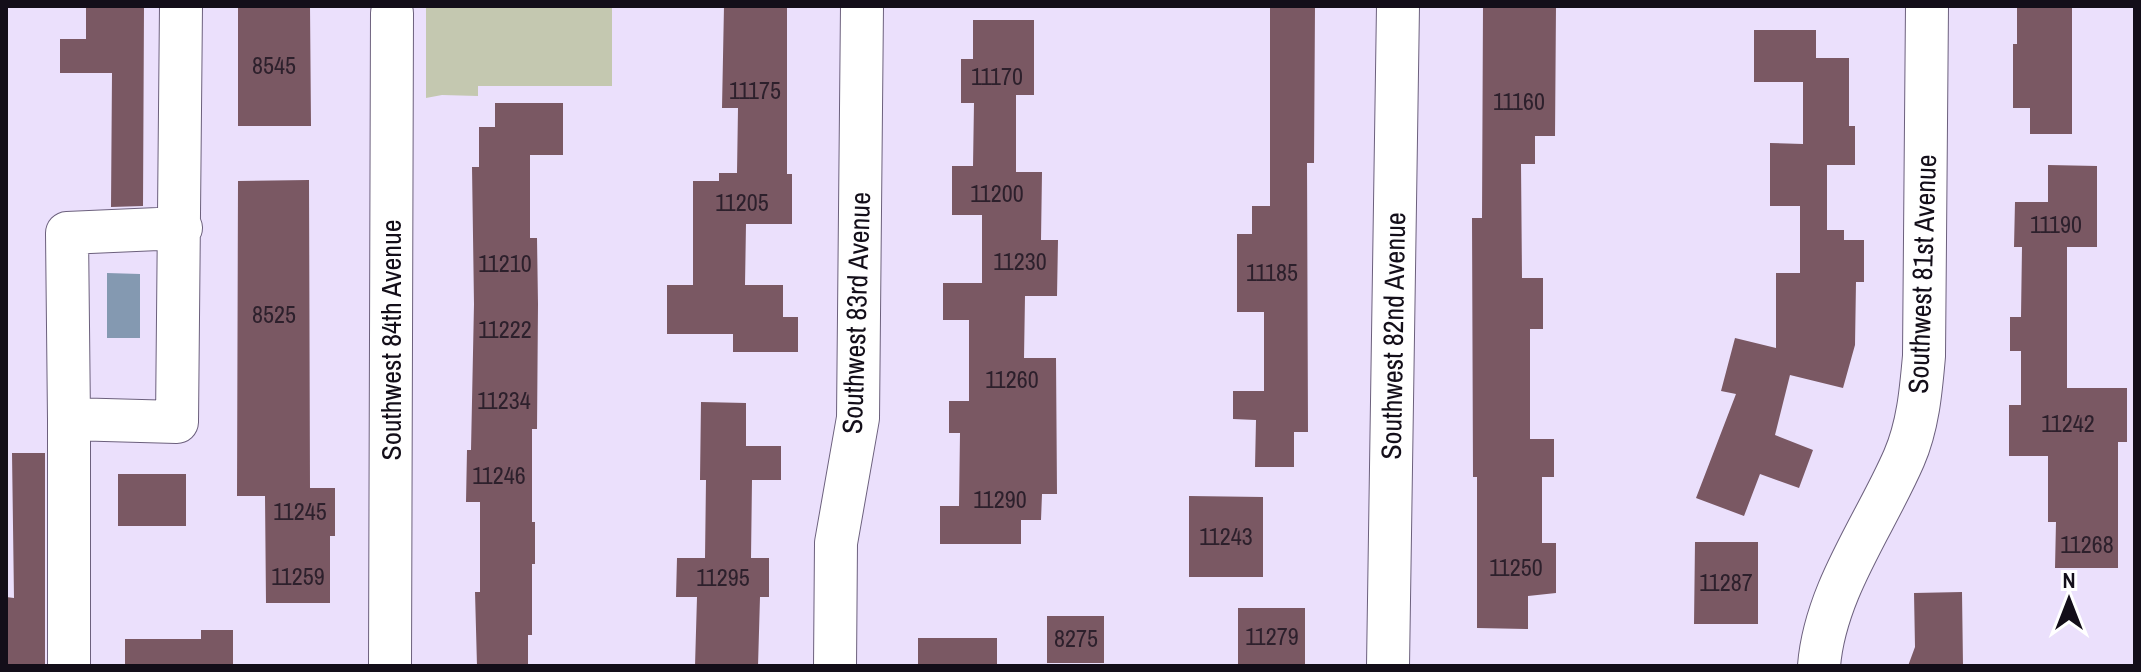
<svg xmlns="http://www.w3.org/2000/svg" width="2141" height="672" font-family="'Archivo Narrow',sans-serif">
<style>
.green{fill:#c4c8b0}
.water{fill:#8499b1}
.building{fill:#7a5863}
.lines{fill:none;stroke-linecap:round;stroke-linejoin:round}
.minor-casing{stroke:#6c607d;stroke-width:44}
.minor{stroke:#fff;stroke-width:42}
.labels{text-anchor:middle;stroke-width:7;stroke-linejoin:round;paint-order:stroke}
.number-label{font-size:24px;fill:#2d202c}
.street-label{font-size:28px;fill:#130e19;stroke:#fff}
</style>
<rect width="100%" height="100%" fill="#ebe0fc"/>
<path class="green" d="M 426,6 L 612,6 L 612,86 L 478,86 L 478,96 L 442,95 L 426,98 Z"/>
<path class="water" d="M 107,273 L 140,274 L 140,338 L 107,338 Z"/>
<path class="building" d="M 86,6 L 144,6 L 143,206 L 111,207 L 112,73 L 60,73 L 60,39 L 86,39 Z
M 238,6 L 310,6 L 311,126 L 238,126 Z
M 724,6 L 787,6 L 787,174 L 792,174 L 792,224 L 746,224 L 745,285 L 783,285 L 783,317 L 798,317 L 798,352 L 733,352 L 733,334 L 667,334 L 667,285 L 693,285 L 693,181 L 719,181 L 719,173 L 737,173 L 738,108 L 722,108 Z
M 1270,6 L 1315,6 L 1314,163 L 1307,163 L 1308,432 L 1294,432 L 1294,467 L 1255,467 L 1256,420 L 1233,419 L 1233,391 L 1264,391 L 1264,312 L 1237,312 L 1237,234 L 1252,234 L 1252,206 L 1270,206 Z
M 1483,6 L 1556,6 L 1555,136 L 1535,136 L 1535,164 L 1521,164 L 1522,278 L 1543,278 L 1543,329 L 1530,329 L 1530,439 L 1554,439 L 1554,477 L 1542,477 L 1542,543 L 1556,543 L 1556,593 L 1528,596 L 1528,629 L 1477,628 L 1477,477 L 1473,477 L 1472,218 L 1482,218 Z
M 2017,6 L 2072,6 L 2072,134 L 2030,134 L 2030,108 L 2013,108 L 2013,44 L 2017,44 Z
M 973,20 L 1034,20 L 1034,95 L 1016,95 L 1016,172 L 1042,172 L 1041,240 L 1058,240 L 1057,296 L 1025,296 L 1024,358 L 1056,358 L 1057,494 L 1042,494 L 1041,520 L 1021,520 L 1021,544 L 940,544 L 940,506 L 959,506 L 960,433 L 949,433 L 949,401 L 969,401 L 969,320 L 943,320 L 943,283 L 982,283 L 982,215 L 952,215 L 952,166 L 973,166 L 974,103 L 961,103 L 961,59 L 973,59 Z
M 1754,30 L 1816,30 L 1816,58 L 1849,58 L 1849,126 L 1855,126 L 1855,165 L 1827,165 L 1827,230 L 1844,230 L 1844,240 L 1864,240 L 1864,282 L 1856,282 L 1855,345 L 1843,388 L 1790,375 L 1775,435 L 1813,450 L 1799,488 L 1760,474 L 1744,516 L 1696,498 L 1736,394 L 1721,391 L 1735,338 L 1776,348 L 1776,273 L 1800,273 L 1800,206 L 1770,206 L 1770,143 L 1803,144 L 1803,82 L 1754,82 Z
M 495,103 L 563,103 L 563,155 L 530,155 L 530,238 L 537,238 L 538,304 L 537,429 L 532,429 L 532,522 L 535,522 L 535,564 L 532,564 L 532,635 L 528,635 L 528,666 L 477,666 L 475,592 L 480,592 L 480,502 L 466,502 L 467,450 L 471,450 L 474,304 L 472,167 L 479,167 L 479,127 L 495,127 Z
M 2048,165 L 2097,166 L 2097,247 L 2067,247 L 2067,388 L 2127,388 L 2127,442 L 2118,442 L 2118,568 L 2055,568 L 2056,522 L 2048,522 L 2048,456 L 2009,456 L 2009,405 L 2021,405 L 2021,351 L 2010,351 L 2010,317 L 2021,317 L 2022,247 L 2014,247 L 2015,202 L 2048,202 Z
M 309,180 L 310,488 L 335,488 L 335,536 L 330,536 L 330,603 L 266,603 L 265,496 L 237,496 L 238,181 Z
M 701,402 L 746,403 L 746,446 L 781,446 L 781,480 L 752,480 L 751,558 L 769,558 L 769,597 L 760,597 L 758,666 L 695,666 L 697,597 L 676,597 L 677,558 L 705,558 L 706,480 L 700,480 Z
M 12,453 L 45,453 L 45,666 L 6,666 L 6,597 L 14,598 Z
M 118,474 L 186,474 L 186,526 L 118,526 Z
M 1189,496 L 1263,497 L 1263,577 L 1189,577 Z
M 1695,542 L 1758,542 L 1758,624 L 1694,624 Z
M 1962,592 L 1963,666 L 1908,666 L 1915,647 L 1914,593 Z
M 1238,608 L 1305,608 L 1305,666 L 1238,666 Z
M 1047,616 L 1104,616 L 1104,663 L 1047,663 Z
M 201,630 L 233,630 L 233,666 L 125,666 L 125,639 L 201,639 Z
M 918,638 L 997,638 L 997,666 L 918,666 Z"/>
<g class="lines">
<defs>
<path id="minor" d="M 69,419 L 67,233 L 181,228
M 69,666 L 69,419 L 177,422 L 181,6
M 390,666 L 392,13
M 835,666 L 836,543 L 858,418 L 862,6
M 1388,666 L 1398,6
M 1819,666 C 1825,591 1875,525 1904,458 C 1918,426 1921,390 1924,356 L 1927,6"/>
</defs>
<use href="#minor" class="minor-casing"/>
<use href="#minor" class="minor"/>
</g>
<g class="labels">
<g class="number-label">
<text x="274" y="74">8545</text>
<text x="997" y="85">11170</text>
<text x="755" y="99">11175</text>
<text x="1519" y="110">11160</text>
<text x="997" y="202">11200</text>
<text x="742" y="211">11205</text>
<text x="2056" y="233">11190</text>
<text x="1020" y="270">11230</text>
<text x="505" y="272">11210</text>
<text x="1272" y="281">11185</text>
<text x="274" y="323">8525</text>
<text x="505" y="338">11222</text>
<text x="1012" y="388">11260</text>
<text x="504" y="409">11234</text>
<text x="2068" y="432">11242</text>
<text x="499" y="484">11246</text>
<text x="1000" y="508">11290</text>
<text x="300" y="520">11245</text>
<text x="1226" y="545">11243</text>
<text x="2087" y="553">11268</text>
<text x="1516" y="576">11250</text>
<text x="298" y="585">11259</text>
<text x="723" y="586">11295</text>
<text x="1726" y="591">11287</text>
<text x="1272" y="645">11279</text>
<text x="1076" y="647">8275</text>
</g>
<g class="street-label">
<text transform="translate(1922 274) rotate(-88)" y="10">Southwest 81st Avenue</text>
<text transform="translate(856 313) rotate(-88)" y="10">Southwest 83rd Avenue</text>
<text transform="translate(1393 336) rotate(-89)" y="10">Southwest 82nd Avenue</text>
<text transform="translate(391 340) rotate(-90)" y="10">Southwest 84th Avenue</text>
</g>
</g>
<rect width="2141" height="672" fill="none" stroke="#130e19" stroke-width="16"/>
<g transform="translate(2069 600)" stroke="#ffffff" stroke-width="6" paint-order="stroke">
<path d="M0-6L14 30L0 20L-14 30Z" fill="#130e19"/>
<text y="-12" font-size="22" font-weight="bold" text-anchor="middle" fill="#130e19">N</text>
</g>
</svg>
